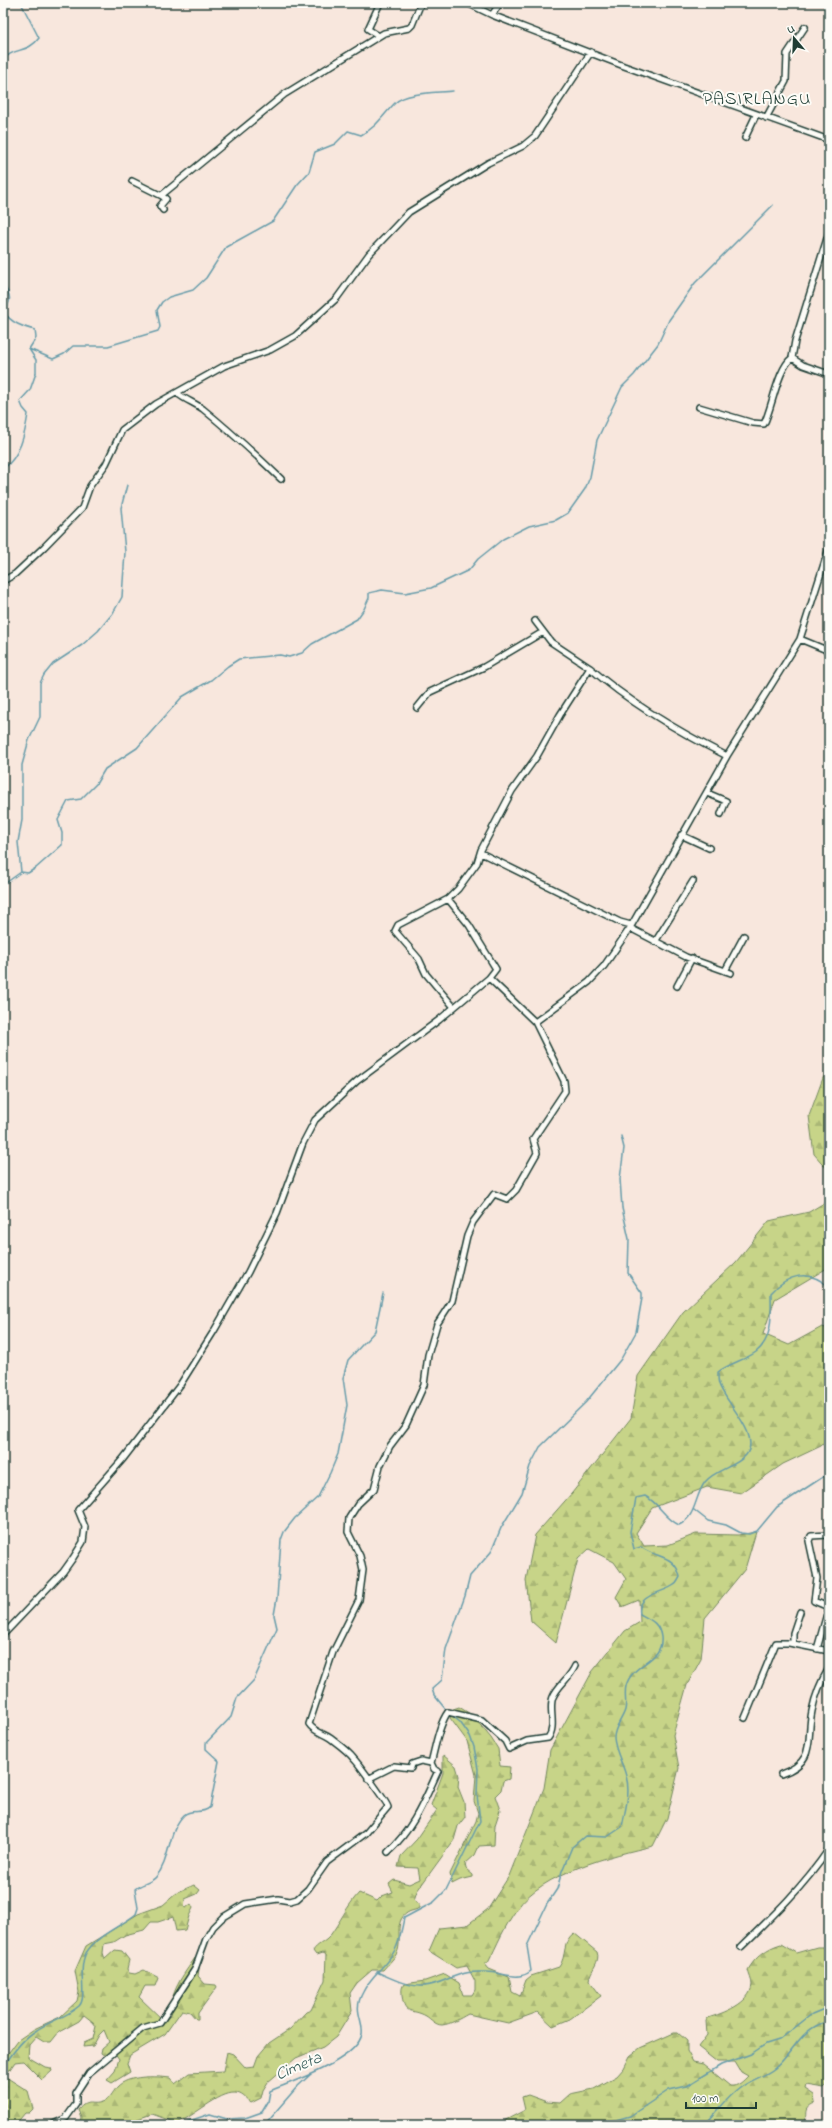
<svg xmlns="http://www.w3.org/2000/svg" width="832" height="2128" font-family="'Indie Flower',sans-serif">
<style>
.forest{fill:url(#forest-firs);stroke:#73885e}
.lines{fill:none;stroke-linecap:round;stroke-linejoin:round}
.stream{stroke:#679caa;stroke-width:1.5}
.minor-casing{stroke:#1f3d34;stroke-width:8}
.minor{stroke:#fdfcf7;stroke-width:5}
.labels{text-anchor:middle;stroke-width:4;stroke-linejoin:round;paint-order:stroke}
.water-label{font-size:17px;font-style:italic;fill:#375d5b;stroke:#fdfcf7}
.quarter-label{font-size:18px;letter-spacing:1px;fill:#1f3d34;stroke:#fdfcf7}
</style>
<defs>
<pattern id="forest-firs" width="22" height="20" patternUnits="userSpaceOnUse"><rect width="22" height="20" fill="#c7d488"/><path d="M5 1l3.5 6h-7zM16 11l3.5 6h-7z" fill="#aab776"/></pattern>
</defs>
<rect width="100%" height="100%" fill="#f8e7dd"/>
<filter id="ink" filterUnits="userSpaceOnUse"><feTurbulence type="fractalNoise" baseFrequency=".025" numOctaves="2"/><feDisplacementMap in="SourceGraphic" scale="8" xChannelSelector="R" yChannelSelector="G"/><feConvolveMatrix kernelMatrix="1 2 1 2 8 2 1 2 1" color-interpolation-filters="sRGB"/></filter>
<g filter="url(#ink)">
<path class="forest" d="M 829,1069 L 829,1171 L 814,1154 L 809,1116 L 823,1078 Z
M 829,1200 L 829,1267 L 775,1299 L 763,1334 L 789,1345 L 822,1327 L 829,1329 L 829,1439 L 821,1446 L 783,1464 L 741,1493 L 707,1487 L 652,1508 L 636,1533 L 644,1546 L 668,1545 L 696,1534 L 738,1535 L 756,1532 L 745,1569 L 705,1618 L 701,1659 L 687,1685 L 673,1735 L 679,1768 L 667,1818 L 653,1846 C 613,1855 541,1873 517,1909 C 505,1925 497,1945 488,1963 L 484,1963 L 489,1969 L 509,1977 L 512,1992 L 520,1996 L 526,1980 L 531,1976 L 559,1967 C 567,1956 562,1941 574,1933 L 597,1952 C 601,1962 590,1970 589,1980 L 601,1996 L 570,2019 L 553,2026 L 538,2012 L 508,2023 L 468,2014 C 459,2019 451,2024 442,2025 C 435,2025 431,2019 426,2016 C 412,2008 405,2016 402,1996 C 402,1991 401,1988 404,1984 L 425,1981 L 445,1974 L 459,1983 L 463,1995 L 472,1995 L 475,1990 L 475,1981 L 467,1966 L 456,1968 L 429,1951 L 439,1928 L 467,1925 L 488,1909 L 509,1876 L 544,1788 L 550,1750 L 592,1672 L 625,1631 L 640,1622 L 639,1600 L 622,1607 L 616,1597 L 626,1579 L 614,1562 L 589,1549 L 578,1559 L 556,1643 L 531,1621 L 526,1580 L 535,1535 L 572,1493 L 631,1418 L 638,1376 L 683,1312 L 736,1262 L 769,1221 L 809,1212 Z
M 459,1707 L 472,1715 L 491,1738 L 498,1749 L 500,1766 L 510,1767 L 509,1779 L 503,1781 L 501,1790 L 495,1796 L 500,1810 L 495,1825 L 494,1845 L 479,1846 L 475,1855 L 465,1864 L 466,1869 L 473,1875 L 473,1877 L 460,1880 L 452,1884 L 450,1874 L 476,1821 L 478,1813 L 474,1801 L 476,1775 L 467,1741 L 450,1718 L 453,1709 Z
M 443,1755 L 456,1766 L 459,1776 L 458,1787 L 464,1802 L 465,1817 L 458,1826 L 454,1840 L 417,1891 L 414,1900 L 419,1904 L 419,1908 C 415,1911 411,1910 407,1913 C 393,1922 403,1940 397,1953 C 394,1959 387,1965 383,1970 L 372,1970 L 357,1983 L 350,1993 L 352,2011 L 336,2037 L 323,2047 L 296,2058 L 268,2082 L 263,2090 L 261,2098 L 251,2103 C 246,2099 242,2093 235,2093 C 219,2092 193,2117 177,2123 L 152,2114 L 137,2119 L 134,2125 L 80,2125 L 81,2117 L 78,2110 C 88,2098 91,2106 102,2102 C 110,2100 112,2093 117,2087 C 128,2075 155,2076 170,2078 L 175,2084 L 189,2073 L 223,2071 L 227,2052 L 233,2054 L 246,2068 L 254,2067 L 258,2056 L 269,2043 L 290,2029 L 306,2012 L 311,2010 L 325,1980 L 326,1955 L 322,1953 L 316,1955 L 313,1951 C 317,1944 324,1943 329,1937 C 340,1922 347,1906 359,1893 L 377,1901 L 382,1896 L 393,1892 L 389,1884 L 394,1880 L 409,1884 L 420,1879 L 418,1868 L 398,1867 L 401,1856 L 417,1839 L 437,1810 L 431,1805 L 443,1773 Z
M 194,1885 L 200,1890 L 197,1894 L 185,1899 L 184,1907 L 186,1908 L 191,1904 L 193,1908 L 189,1916 L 185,1930 L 176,1931 L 173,1917 L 158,1922 L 151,1922 L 144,1930 L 125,1935 L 114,1942 L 104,1944 L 103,1953 L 105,1959 L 115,1950 L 122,1951 L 129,1960 L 127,1969 L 129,1973 L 135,1974 L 144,1970 L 159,1978 L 156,1986 L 145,1986 L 139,1997 L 164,2021 L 171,2015 C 169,1993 183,1975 195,1958 L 200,1962 L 198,1976 L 205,1984 L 216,1985 L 217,1987 L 198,2013 L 198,2019 L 196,2019 L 190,2012 L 182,2010 L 165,2034 L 130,2055 L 127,2063 L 130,2072 L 112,2083 L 107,2080 L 115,2071 L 119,2059 L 112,2049 L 105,2056 L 101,2053 L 102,2048 L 109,2042 L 104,2030 L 99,2035 L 93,2046 L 83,2047 L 84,2043 L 93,2039 L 96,2026 L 93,2022 L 84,2015 L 79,2021 L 59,2032 L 51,2042 L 44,2042 L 36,2037 L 29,2045 L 28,2057 L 45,2067 L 51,2068 L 52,2071 L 42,2080 L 23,2061 L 15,2062 L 6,2075 L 9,2079 L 28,2091 L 33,2109 L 29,2113 L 25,2113 L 15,2125 L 3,2125 L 3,2060 L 18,2040 L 34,2029 L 60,2017 L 77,2001 L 79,1992 L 75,1971 L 86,1946 L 138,1914 L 163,1905 L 178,1892 Z
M 781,1944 L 796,1953 L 817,1947 L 829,1947 L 829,2083 L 824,2088 L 806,2085 L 805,2089 L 814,2095 L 815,2103 C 800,2109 809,2116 804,2125 L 496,2125 L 525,2110 L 522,2097 L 528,2095 L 547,2102 L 560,2103 L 570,2094 L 594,2089 L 617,2076 L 624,2068 L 630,2056 L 640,2048 L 674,2033 L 678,2033 L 687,2041 L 687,2051 L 693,2062 L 703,2064 L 730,2086 C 738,2087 743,2081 748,2076 L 741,2072 L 735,2062 L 717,2062 L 698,2047 L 707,2035 L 706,2021 L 708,2018 C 723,2013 750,2004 752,1985 C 752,1980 749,1975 748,1970 C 755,1957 767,1948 781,1944 Z"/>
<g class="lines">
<path class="stream" d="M 3,61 C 11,47 28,54 39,38 L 21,3
M 3,84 L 3,87
M 3,153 L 5,160 L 3,166
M 3,284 C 11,296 12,300 4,312 C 11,323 23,327 35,330 L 36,338 L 29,349 L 36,360 L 36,373 L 30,390 L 20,401 L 23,408 L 28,414 C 25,434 20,457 3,469
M 29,349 L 53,359 L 64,354 L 73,346 L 108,346 L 158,331 L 160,327 L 157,310 L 162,302 L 169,297 L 193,290 L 206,278 L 226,247 L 273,221 L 297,185 L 309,172 L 315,152 L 335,144 L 348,131 L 361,135 C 377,127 383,115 395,103 C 406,92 437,93 453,91
M 21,872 L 18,842 L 22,820 L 22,765 L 29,740 L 40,717 L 40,683 L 44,675 L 53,664 L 82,645 L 98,631 L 113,613 L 122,597 L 125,552 L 121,508 L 127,485
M 3,885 L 21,872 L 28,873 L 36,868 L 62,845 L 62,833 L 58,820 L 68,801 L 81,799 L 96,784 L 105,769 L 137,748 L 182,697 L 211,680 L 228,666 L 239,659 L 280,655 L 289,657 L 302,653 L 312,644 L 357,619 L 364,609 L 369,598 L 369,593 L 382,590 L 405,593 L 431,588 L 469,570 L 478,559 L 503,539 L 529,526 L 556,520 L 568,513 L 585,489 L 590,477 L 597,440 L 622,387 L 634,375 L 658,344 L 669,320 L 695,283 L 773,205
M 694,1510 L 708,1521 L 726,1525 L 741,1533 L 749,1534 L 757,1531 L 777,1507 L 829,1473
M 447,1711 L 434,1695 L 432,1689 L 442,1680 L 446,1649 L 465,1596 L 470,1576 L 491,1552 L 501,1528 L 522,1493 L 530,1466 L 540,1447 L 586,1402 L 621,1359 L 636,1332 L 642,1298 L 642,1293 L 628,1273 L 629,1239 L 622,1208 L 620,1179 L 624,1148 L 621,1136
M 377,1972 C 391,1978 408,1987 424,1986 C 438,1985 449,1977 462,1974 C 469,1971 479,1972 487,1972 C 503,1972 517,1982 531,1971 L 527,1946 L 547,1904 L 557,1889 L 562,1871 L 572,1847 L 585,1836 L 607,1837 L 622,1827 C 625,1810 631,1793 626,1776 C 623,1764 615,1751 614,1738 C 614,1727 622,1720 625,1710 C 627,1703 624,1694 626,1686 C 632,1662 664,1662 661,1637 C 659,1623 651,1620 640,1614 C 636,1594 664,1593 674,1585 C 677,1584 678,1580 680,1577 C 675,1554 657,1559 641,1547 L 634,1549 L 630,1532 L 636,1498 L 645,1496 C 659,1503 664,1518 679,1525 C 697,1516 694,1497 705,1482 C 716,1469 736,1467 746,1455 C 762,1435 725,1403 719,1384 C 718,1381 718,1375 718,1372 C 730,1363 745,1360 756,1352 C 774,1338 771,1312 771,1293 C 787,1275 809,1268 829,1287
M 3,2068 C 12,2053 22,2039 37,2030 C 50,2021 65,2018 79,2006 C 88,1997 77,1971 86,1953 C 97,1935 120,1927 136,1914 L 138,1908 L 135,1889 C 141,1884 151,1883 156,1877 C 171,1859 167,1832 184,1815 C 191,1808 203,1815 210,1807 L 219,1761 L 206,1749 L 206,1743 L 231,1717 L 237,1698 L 254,1680 L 277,1628 L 274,1615 L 277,1598 L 281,1540 L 284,1532 L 295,1518 L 318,1497 L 330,1473 L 338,1454 L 347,1405 L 343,1378 L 348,1360 L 375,1331 L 383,1293
M 140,2125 L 147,2120 L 157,2125
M 182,2125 L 186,2122 L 210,2114 L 227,2119 L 245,2118 L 262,2112 L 268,2102 L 270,2091 C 293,2081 357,2060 362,2034 C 364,2019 352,2012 363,1992 C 371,1975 388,1965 396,1948 C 400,1939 402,1928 404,1918 L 434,1902 L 446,1890 L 480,1821 L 477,1795 L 478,1769 L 474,1747 L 470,1736 L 460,1722 L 451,1715
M 264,2125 L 297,2087 L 311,2074
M 598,2125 L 630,2116 L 669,2090 L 687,2086 L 721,2065 L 751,2054 L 766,2044 L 779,2040 L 812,2014 L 829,2007
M 704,2125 C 717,2113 725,2099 740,2088 C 750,2080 764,2077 775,2068 C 794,2052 800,2028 829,2021"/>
<defs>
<path id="minor" d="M 467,3 L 492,15 L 624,66 L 829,140
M 492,15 L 500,3
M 379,36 L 368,29 L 380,3
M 766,118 L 786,81 L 787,54 L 805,27
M 745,138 L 756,115
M 132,181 L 162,196
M 163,210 L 160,206 L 166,199 L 162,196 L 163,194 L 285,94 L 384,33 L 409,28 L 412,25 L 421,3
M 829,232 L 795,341 L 792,358 L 803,365 L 829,374
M 177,393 C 185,400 195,403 203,409 C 230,431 256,455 281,479
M 699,407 L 753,423 L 764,424 C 772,408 778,368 792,358
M 3,581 L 15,574 L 44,547 L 82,508 L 90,486 L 106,464 L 122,430 L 156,404 L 224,366 L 270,350 L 295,336 L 337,298 L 369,254 L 409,212 L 488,163 L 523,146 L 535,136 L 591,52
M 800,639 L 829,651
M 590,668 C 631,704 679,732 727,756
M 417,708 L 430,692 L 484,667 L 543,632
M 707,793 L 726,801 L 721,814
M 681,835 L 709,848
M 481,853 L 620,922 L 631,925
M 448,899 L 469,925 L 496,969 L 489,978
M 630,928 L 686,957 L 731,973
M 655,942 L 693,881
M 725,971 L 744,936
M 677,986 L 692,958
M 453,1006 L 426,974 L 419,959 L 395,931 L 398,925 L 448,899 L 458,889 L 477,863 L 481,850 L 512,791 L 537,756 L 560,715 L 590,668 L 551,642 L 535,621
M 3,1635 L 63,1572 L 73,1558 L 83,1542 L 85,1527 L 78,1510 L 123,1459 L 180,1385 L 214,1331 L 248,1272 L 277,1213 L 303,1143 L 315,1120 L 357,1081 L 439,1020 L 489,978 L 535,1022 L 589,982 L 604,966 L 630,928 L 727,756 L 800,639 L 829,548
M 793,1644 L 793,1633 L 800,1612
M 817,1649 L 828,1610 L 826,1606 L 814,1601 L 817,1578 L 809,1541 L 811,1536 L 829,1535
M 745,1718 L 776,1643 L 789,1643 L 829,1651
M 431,1763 C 435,1748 439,1724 448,1712 L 482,1720 L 505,1741 L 509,1749 L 527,1741 L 548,1738 C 557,1726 548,1709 553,1697 C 558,1685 570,1678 575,1666
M 781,1774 C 817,1762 806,1740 812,1711 C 815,1696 821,1681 829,1668
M 368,1779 L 394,1766 L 411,1768 L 412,1764 L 421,1761 L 431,1763 L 434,1769 L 438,1771 C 424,1801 414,1828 388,1852
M 741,1947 C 773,1916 804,1886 829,1849
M 51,2125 L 66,2118 L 76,2104 L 76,2093 L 89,2073 L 143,2028 L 160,2023 L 195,1969 L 206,1939 L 213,1927 L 222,1918 L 245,1904 L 278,1899 L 290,1901 L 297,1899 L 308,1889 L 327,1862 L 366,1833 L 388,1807 C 388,1804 359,1764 354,1759 C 348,1751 338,1744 330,1738 C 323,1733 314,1732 309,1724 L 333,1652 L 359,1600 L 363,1570 L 360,1556 L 348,1532 L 349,1518 L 358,1504 L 374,1489 L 380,1466 L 390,1446 L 406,1425 L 424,1385 L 428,1355 L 437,1324 L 452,1301 L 467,1236 L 473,1222 L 494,1194 L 507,1199 L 516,1190 L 537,1153 L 533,1139 L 565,1091 L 564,1081 L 535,1022"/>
</defs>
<use href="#minor" class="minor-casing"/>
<use href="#minor" class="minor"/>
</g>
</g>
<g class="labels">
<g class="water-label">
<text transform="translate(298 2065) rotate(-23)" y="6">Cimeta</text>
</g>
<g class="quarter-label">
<text x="757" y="104">PASIRLANGU</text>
</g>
</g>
<rect width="832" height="2128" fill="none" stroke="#fdfcf7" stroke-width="16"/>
<rect x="8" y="8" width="816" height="2112" fill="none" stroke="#1f3d34" stroke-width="1.5" filter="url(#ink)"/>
<g transform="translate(794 38) rotate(341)" stroke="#fdfcf7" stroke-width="3" paint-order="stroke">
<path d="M0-3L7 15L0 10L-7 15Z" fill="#1f3d34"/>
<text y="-6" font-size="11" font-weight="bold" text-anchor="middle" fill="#1f3d34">U</text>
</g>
<path d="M686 2102v6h70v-6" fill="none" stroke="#1f3d34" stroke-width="2"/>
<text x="692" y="2102" font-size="12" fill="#1f3d34" stroke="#fdfcf7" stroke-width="3" paint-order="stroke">100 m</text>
</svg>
